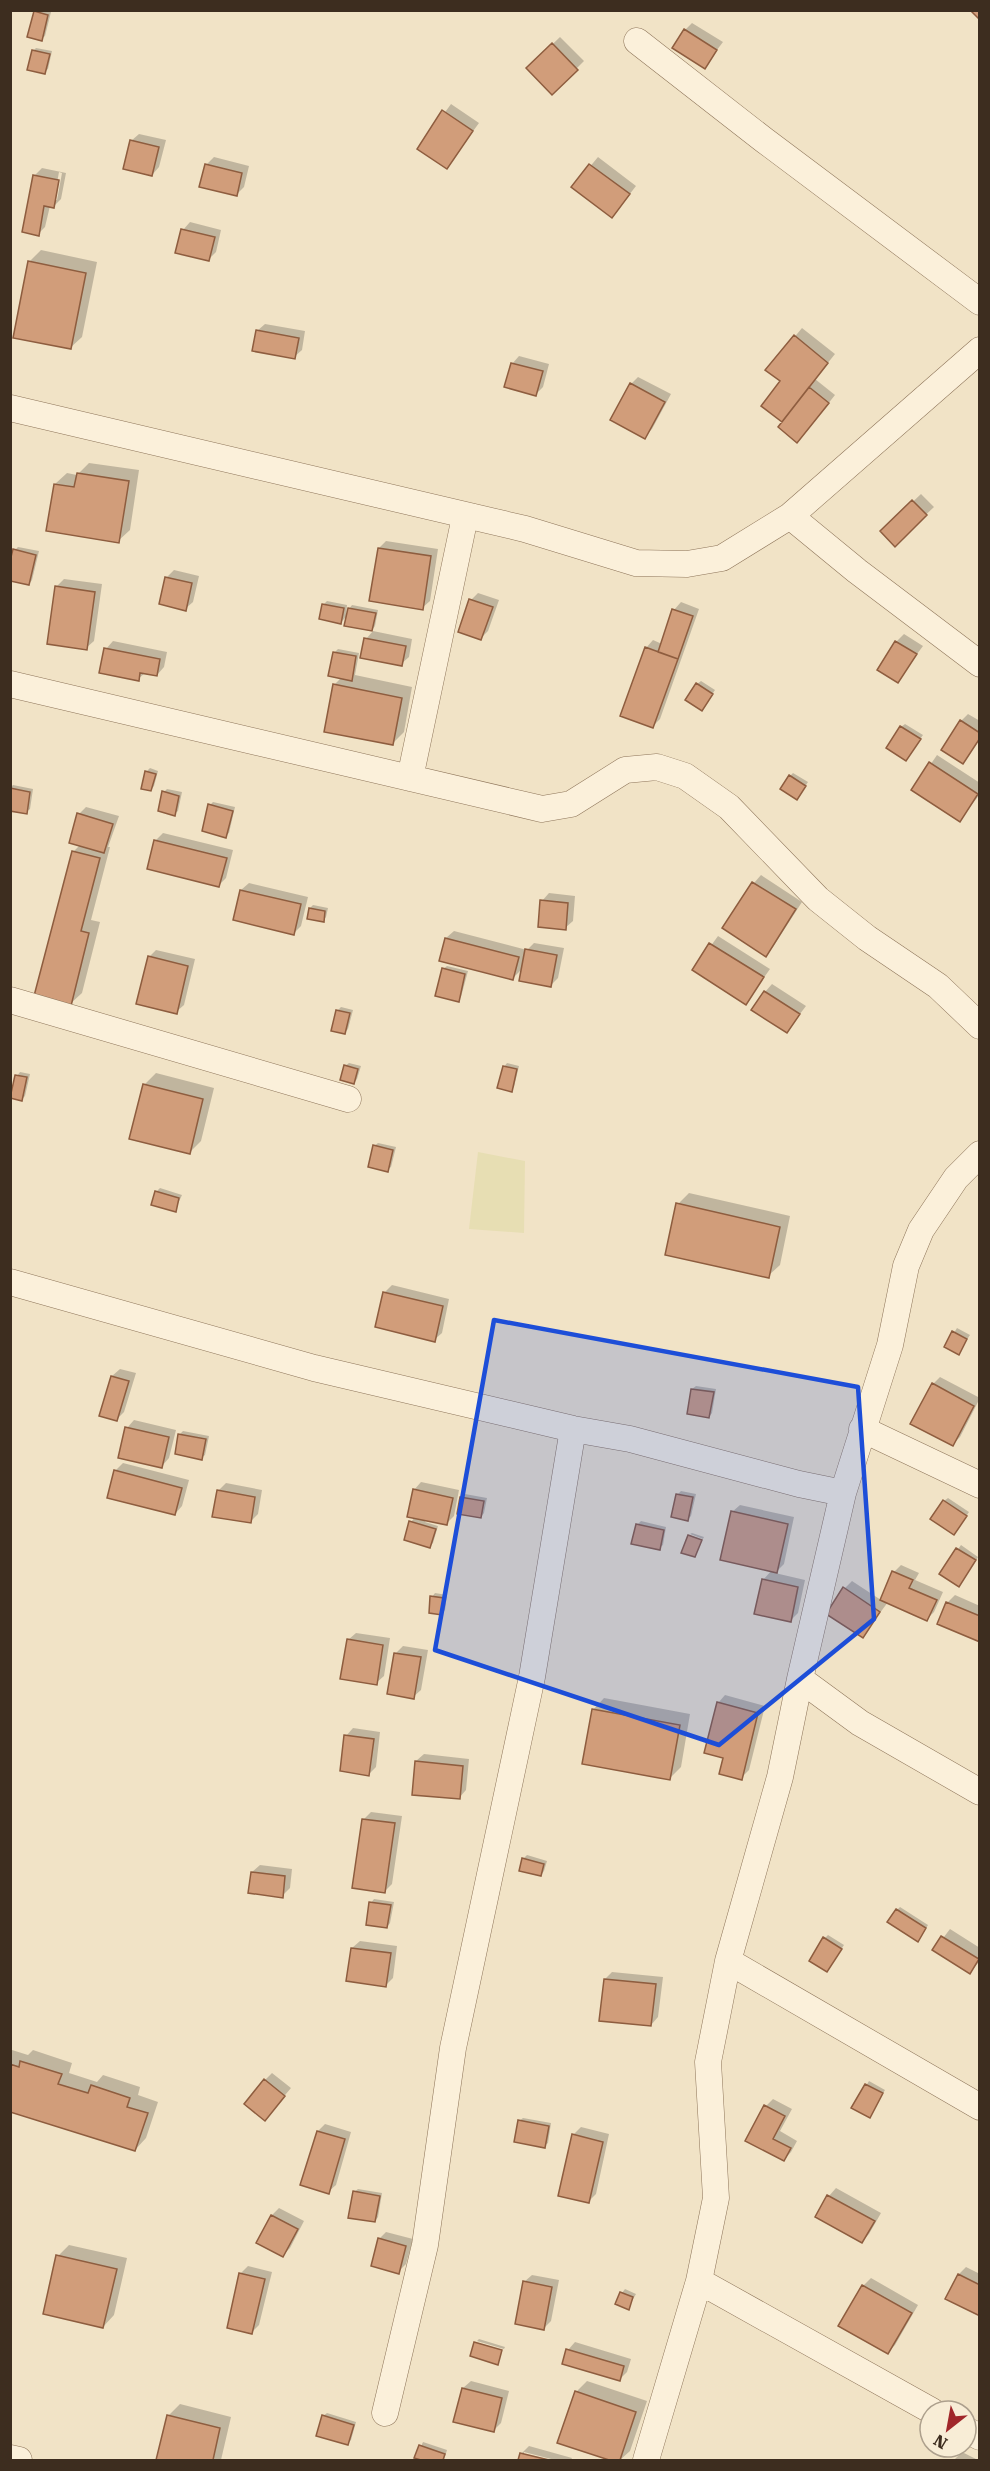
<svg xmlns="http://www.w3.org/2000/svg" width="990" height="2471" font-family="'Roboto Serif',serif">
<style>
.farmland{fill:#e7deb3}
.shadow{fill:#0003;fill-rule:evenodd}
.building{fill:#d19d7a;stroke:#8e5d3f;stroke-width:1.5}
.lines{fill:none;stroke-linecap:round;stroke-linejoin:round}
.minor-casing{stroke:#8e755a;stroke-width:27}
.minor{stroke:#fbf0da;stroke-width:26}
.marked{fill:#1d4ed8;fill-opacity:0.2;stroke:#1d4ed8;stroke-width:4.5;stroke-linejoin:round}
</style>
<rect width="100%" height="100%" fill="#f1e3c6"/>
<path class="farmland" d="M 478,1152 L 525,1161 L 524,1233 L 469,1229 Z"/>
<path class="shadow" d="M 37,10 L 51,12 L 45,36 L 41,39 L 35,12 Z
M 692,23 L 723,42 L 704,67 L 685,30 Z
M 560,37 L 584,61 L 552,93 L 528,68 Z
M 36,48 L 52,51 L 48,69 L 44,72 L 33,51 Z
M 451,104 L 479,123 L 447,167 L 419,148 Z
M 139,134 L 166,140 L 159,167 L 152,175 L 131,141 Z
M 214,157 L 249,166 L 244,187 L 236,195 L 201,186 L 207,164 Z
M 598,157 L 636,186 L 619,208 L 573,187 Z
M 42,168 L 66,173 L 61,199 L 53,207 L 50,206 L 45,227 L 38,234 L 24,231 L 35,175 ZM 59,172 L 62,173 L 57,200 L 54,200 Z
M 190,222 L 221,230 L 216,252 L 208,260 L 183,230 Z
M 41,250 L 97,262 L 82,337 L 70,348 L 29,262 Z
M 265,324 L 305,331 L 302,350 L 294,357 L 257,331 Z
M 802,328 L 835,354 L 815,379 L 835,395 L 805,433 L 784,422 L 782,381 L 767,370 Z
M 519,356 L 549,364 L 543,387 L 536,394 L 512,364 Z
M 638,377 L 671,394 L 652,429 L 644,437 L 631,384 Z
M 89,463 L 139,470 L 130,530 L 118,541 L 55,484 L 67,473 L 77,475 Z
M 921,494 L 934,507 L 895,544 L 882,531 Z
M 386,541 L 438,549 L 430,601 L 422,608 L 379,548 Z
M 18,547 L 39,551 L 32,580 L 29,584 L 15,550 Z
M 174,570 L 199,576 L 193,602 L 185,609 L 167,577 Z
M 64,579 L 102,584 L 94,641 L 86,648 L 57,586 Z
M 478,593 L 499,600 L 488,631 L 481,638 L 471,600 Z
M 327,601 L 347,605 L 346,617 L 341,622 L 324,604 Z
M 681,602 L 699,609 L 660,719 L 653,726 L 646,648 L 653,640 L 662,644 L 674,610 Z
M 352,605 L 378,610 L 375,626 L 372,630 L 349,609 Z
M 373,631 L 412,639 L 409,657 L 401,664 L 366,639 Z
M 904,634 L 923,646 L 897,681 L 879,669 L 896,642 Z
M 113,641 L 167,652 L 164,667 L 157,675 L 145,673 L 138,679 L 106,649 Z
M 338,649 L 359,653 L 355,675 L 412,687 L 404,732 L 392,744 L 334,685 L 342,677 L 334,653 Z
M 701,681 L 715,690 L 705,705 L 697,684 Z
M 968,714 L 980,721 L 980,740 L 962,762 L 961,721 Z
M 905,724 L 923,735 L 906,759 L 901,727 Z
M 937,755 L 980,783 L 980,794 L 960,820 L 913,790 Z
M 150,768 L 158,771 L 154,786 L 151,790 L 146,772 Z
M 793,773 L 808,782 L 800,794 L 790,776 Z
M 13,785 L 33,789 L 30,809 L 26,812 L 10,788 Z
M 167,789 L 182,792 L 178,811 L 174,814 L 164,792 Z
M 213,802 L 235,807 L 229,833 L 225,836 L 210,805 Z
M 86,807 L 119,816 L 108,847 L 110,847 L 91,920 L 100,922 L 82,993 L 70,1004 L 73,852 L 80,845 L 79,814 Z
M 163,833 L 233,850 L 226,878 L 219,885 L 149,867 L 156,840 Z
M 761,875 L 802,902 L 773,947 L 766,955 L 724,928 L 754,883 Z
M 249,883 L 308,897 L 301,926 L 294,933 L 235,919 L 241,890 Z
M 549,893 L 575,896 L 573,921 L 565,928 L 542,901 Z
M 313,905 L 328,908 L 326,917 L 323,921 L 310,908 Z
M 454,931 L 527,950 L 534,943 L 564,948 L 558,978 L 551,985 L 523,968 L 513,978 L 446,938 Z
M 718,936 L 770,969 L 746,1003 L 694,969 Z
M 156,950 L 195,959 L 184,1005 L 176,1012 L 149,957 Z
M 447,966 L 468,971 L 461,997 L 458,1000 L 443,969 Z
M 772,984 L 806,1006 L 787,1031 L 765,992 Z
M 341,1007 L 353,1010 L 348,1029 L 345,1032 L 338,1010 Z
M 349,1063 L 361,1066 L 357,1079 L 354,1083 L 345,1066 Z
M 507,1063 L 519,1066 L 514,1087 L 511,1090 L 504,1067 Z
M 20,1072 L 30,1074 L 25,1096 L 21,1100 L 17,1076 Z
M 156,1073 L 214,1088 L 201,1141 L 190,1152 L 144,1085 Z
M 378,1143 L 396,1147 L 391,1167 L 387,1170 L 374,1146 Z
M 160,1188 L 182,1195 L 175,1210 L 156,1192 Z
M 689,1193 L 790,1216 L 780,1265 L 768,1276 L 678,1204 Z
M 392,1285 L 449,1299 L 442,1333 L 434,1340 L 384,1293 Z
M 957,1328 L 970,1335 L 958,1353 L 946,1346 Z
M 120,1369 L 136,1373 L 124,1412 L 117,1419 L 101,1415 L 112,1376 Z
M 940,1377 L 980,1398 L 960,1437 L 953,1444 L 933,1384 Z
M 696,1386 L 716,1389 L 712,1413 L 709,1417 L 692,1389 Z
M 134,1420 L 176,1430 L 169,1458 L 162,1466 L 127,1428 Z
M 183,1431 L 209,1436 L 205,1455 L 201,1458 L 176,1453 L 180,1434 Z
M 123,1463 L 189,1480 L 182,1506 L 175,1514 L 115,1471 Z
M 421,1482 L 459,1490 L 454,1516 L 446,1524 L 426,1520 L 425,1522 L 438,1526 L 433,1543 L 430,1546 L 411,1522 L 415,1517 L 414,1490 Z
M 226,1483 L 262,1490 L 258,1514 L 250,1522 L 218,1491 Z
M 681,1491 L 696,1494 L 691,1516 L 688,1519 L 678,1494 Z
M 465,1494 L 487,1498 L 484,1513 L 481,1517 L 461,1498 Z
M 948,1498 L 969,1512 L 957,1530 L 944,1501 Z
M 740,1505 L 794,1517 L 784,1564 L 775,1573 L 805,1580 L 798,1613 L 790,1621 L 763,1580 L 772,1570 L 732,1512 Z
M 641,1521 L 666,1527 L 663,1545 L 659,1548 L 637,1525 Z
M 692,1533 L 704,1537 L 703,1539 L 690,1534 Z
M 961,1545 L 978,1557 L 962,1582 L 941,1574 Z
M 901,1565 L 919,1573 L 915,1580 L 943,1592 L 934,1612 L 927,1619 L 888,1602 L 863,1636 L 845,1588 L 852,1581 L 881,1600 L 894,1572 Z
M 435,1593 L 447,1595 L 445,1610 L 442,1613 L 432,1597 Z
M 955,1595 L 980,1606 L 980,1641 L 947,1603 Z
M 356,1633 L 390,1638 L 384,1676 L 376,1683 L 348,1640 Z
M 403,1646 L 428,1650 L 421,1690 L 413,1697 L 389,1693 L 396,1653 Z
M 725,1695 L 765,1706 L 749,1770 L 741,1778 L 725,1757 L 718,1703 Z
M 604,1698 L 690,1714 L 681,1767 L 670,1778 L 593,1710 Z
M 353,1728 L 380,1732 L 376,1767 L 369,1774 L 346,1736 Z
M 424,1754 L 469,1759 L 466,1790 L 459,1798 L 416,1761 Z
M 371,1812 L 402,1816 L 392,1884 L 384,1892 L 364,1819 Z
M 527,1855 L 547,1861 L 544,1871 L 541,1875 L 523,1859 Z
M 260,1865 L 292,1869 L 290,1888 L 282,1896 L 252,1872 Z
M 374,1899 L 394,1902 L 390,1923 L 387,1927 L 371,1903 Z
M 900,1907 L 928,1925 L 921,1937 L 897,1910 Z
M 950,1929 L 980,1948 L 980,1961 L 970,1972 L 934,1950 Z
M 828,1935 L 844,1945 L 830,1967 L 825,1938 Z
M 360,1941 L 397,1946 L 393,1978 L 385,1986 L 352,1948 Z
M 612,1972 L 663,1977 L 658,2017 L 651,2025 L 605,1979 Z
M 12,2050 L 28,2055 L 33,2050 L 72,2063 L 69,2073 L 97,2082 L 103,2075 L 140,2087 L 138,2095 L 158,2102 L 146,2138 L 135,2150 L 10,2110 L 10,2052 Z
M 272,2073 L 291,2088 L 265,2119 L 265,2080 Z
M 869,2081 L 885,2090 L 869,2116 L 853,2108 Z
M 773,2099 L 792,2109 L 780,2131 L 797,2141 L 791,2152 L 784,2160 L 747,2140 L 766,2106 Z
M 523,2118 L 551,2123 L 548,2143 L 544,2146 L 519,2121 Z
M 325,2124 L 351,2132 L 336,2185 L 328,2192 L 318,2131 Z
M 581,2127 L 609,2134 L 596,2194 L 588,2202 L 573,2135 Z
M 836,2188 L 881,2213 L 869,2234 L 862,2241 L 817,2216 L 829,2196 Z
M 358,2189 L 382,2193 L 378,2217 L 375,2221 L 354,2192 Z
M 279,2208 L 304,2221 L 290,2248 L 283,2255 L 272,2215 Z
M 386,2232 L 413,2239 L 406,2264 L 398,2272 L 379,2239 Z
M 69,2245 L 127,2258 L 114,2315 L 103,2327 L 58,2256 Z
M 248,2266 L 272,2272 L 259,2325 L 252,2332 L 240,2274 Z
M 966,2267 L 980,2274 L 980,2315 L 959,2274 Z
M 532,2275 L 559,2280 L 551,2321 L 544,2328 L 524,2282 Z
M 871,2278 L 918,2305 L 895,2345 L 888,2352 L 863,2286 Z
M 625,2289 L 636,2294 L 628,2308 L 622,2293 Z
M 479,2339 L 505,2347 L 504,2349 L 477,2341 Z
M 575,2342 L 631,2359 L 627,2372 L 619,2380 L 568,2350 Z
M 471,2381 L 509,2391 L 501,2423 L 493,2431 L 463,2388 Z
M 587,2381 L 647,2401 L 630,2451 L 620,2460 L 613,2460 L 559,2442 L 576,2392 Z
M 180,2404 L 231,2417 L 221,2460 L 158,2460 L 168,2416 Z
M 327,2413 L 356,2422 L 351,2440 L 347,2444 L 323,2416 Z
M 423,2442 L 447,2450 L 444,2460 L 425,2460 L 416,2457 Z
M 529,2446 L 572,2458 L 571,2460 L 555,2460 L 524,2452 L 524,2455 L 543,2460 L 520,2460 L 521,2454 Z
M 962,2452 L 978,2460 L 954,2460 Z"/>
<path class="building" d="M 970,10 L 980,10 L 980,20 Z
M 34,11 L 48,15 L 42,41 L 27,37 Z
M 684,29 L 717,50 L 705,69 L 672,48 Z
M 552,43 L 578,70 L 552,95 L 526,68 Z
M 32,50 L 50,54 L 45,74 L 27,70 Z
M 442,110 L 473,131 L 447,169 L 417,149 Z
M 130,140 L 159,147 L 152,176 L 123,169 Z
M 205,164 L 242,173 L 237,196 L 199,187 Z
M 589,164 L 630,194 L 612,218 L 571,187 Z
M 33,175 L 59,180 L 54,208 L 44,206 L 39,236 L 22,232 Z
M 181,229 L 215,237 L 209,261 L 175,253 Z
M 28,261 L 86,273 L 71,349 L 13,338 Z
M 256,330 L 299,338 L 295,359 L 252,351 Z
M 794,335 L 828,363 L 782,422 L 761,406 L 780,381 L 765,370 Z
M 511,363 L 543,371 L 536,396 L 504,387 Z
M 630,383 L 665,402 L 645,439 L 610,420 Z
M 809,387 L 829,403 L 797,443 L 778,427 Z
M 77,473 L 129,481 L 119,543 L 46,531 L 54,484 L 74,487 Z
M 912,500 L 927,515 L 895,547 L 880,531 Z
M 378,548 L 431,556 L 423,610 L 369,601 Z
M 13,549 L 36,555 L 29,585 L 10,581 L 10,561 Z
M 165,577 L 192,583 L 186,611 L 159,604 Z
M 55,586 L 95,592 L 87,650 L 47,644 Z
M 469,599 L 493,607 L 481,640 L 458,632 Z
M 322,604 L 344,608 L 341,624 L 319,619 Z
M 348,608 L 376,613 L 372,631 L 344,626 Z
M 672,609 L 693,616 L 678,659 L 658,652 Z
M 364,638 L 406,646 L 402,666 L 360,658 Z
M 895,641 L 917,654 L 898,683 L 877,670 Z
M 645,647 L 678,659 L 653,728 L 620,716 Z
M 104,648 L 160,659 L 157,676 L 140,673 L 139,681 L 99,673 Z
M 333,652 L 356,656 L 352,681 L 328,676 Z
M 696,683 L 713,694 L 702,711 L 685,700 Z
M 333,684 L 402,698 L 393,745 L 324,732 Z
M 960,720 L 980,733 L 980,738 L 963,764 L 941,750 Z
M 900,726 L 921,739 L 906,761 L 886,748 Z
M 929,762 L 978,794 L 960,822 L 911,790 Z
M 145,771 L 156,774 L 151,791 L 141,789 Z
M 789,775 L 806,786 L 797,800 L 780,789 Z
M 10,788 L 30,792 L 27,814 L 10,811 Z
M 162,791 L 179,796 L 175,816 L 158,811 Z
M 208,804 L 233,811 L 226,838 L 202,831 Z
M 77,813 L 113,824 L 104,853 L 69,843 Z
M 154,840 L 227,858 L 219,887 L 147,869 Z
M 72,851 L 100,858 L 81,931 L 89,933 L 71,1006 L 34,996 Z
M 752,882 L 796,909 L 766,957 L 722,928 Z
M 240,890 L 301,904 L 294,935 L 233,920 Z
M 540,900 L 568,903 L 566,930 L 538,927 Z
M 309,908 L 325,911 L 324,922 L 307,919 Z
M 445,938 L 519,957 L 513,980 L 439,961 Z
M 709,943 L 764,977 L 746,1005 L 692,970 Z
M 525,949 L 557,955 L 551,987 L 519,981 Z
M 148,956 L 188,966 L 177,1014 L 136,1004 Z
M 442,968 L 465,974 L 459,1002 L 435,996 Z
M 764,991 L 800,1014 L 787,1033 L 751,1010 Z
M 336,1010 L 350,1013 L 345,1034 L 331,1031 Z
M 344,1065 L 358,1069 L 354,1084 L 340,1080 Z
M 503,1066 L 517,1069 L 512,1092 L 497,1088 Z
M 15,1075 L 27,1077 L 22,1101 L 10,1098 Z
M 143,1084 L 203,1099 L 190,1154 L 129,1139 Z
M 373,1145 L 393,1150 L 388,1172 L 368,1167 Z
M 155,1191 L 179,1198 L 176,1212 L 151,1205 Z
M 676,1203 L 780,1227 L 769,1278 L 665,1255 Z
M 383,1292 L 443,1306 L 435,1342 L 375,1327 Z
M 952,1331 L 967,1339 L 959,1355 L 944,1347 Z
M 111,1376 L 129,1381 L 117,1421 L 99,1416 Z
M 932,1383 L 974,1406 L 953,1446 L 910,1424 Z
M 691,1389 L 714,1392 L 709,1418 L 687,1414 Z
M 125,1427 L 169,1437 L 162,1468 L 118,1458 Z
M 178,1434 L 206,1439 L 202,1460 L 175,1454 Z
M 114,1470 L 182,1488 L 175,1515 L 107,1498 Z
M 413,1489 L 453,1498 L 447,1525 L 407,1517 Z
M 217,1490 L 255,1497 L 251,1523 L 212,1517 Z
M 676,1494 L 693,1497 L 688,1521 L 671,1517 Z
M 460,1497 L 484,1501 L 481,1518 L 457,1514 Z
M 943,1500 L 967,1516 L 954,1535 L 930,1519 Z
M 731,1511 L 788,1524 L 777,1573 L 720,1560 Z
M 409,1521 L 436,1529 L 430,1548 L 404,1540 Z
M 636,1524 L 664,1530 L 660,1550 L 631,1544 Z
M 688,1535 L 702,1540 L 695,1557 L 681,1553 Z
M 956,1548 L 976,1560 L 959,1587 L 939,1574 Z
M 892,1571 L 913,1580 L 909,1588 L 937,1600 L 927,1621 L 880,1600 Z
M 762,1579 L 798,1587 L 791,1622 L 754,1614 Z
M 843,1587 L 880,1612 L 863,1638 L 826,1614 Z
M 430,1596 L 444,1598 L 442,1615 L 429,1613 Z
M 946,1602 L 980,1616 L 980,1642 L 937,1624 Z
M 347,1639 L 383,1645 L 377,1685 L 340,1679 Z
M 394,1653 L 421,1657 L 414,1699 L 387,1694 Z
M 717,1702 L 758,1713 L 742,1780 L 719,1774 L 723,1758 L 704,1753 Z
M 592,1709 L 680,1725 L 670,1780 L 582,1764 Z
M 344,1735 L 374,1739 L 369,1776 L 340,1771 Z
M 415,1761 L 463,1766 L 460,1799 L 412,1795 Z
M 362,1819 L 395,1823 L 385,1893 L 352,1888 Z
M 522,1858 L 544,1864 L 541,1876 L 519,1871 Z
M 251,1872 L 285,1876 L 283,1898 L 248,1893 Z
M 369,1902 L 391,1905 L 387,1928 L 366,1925 Z
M 896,1909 L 926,1928 L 918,1942 L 887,1922 Z
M 941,1936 L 979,1959 L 970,1974 L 932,1950 Z
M 823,1937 L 842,1949 L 827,1972 L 809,1961 Z
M 351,1948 L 391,1953 L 386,1987 L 346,1981 Z
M 604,1979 L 656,1984 L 651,2026 L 599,2021 Z
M 20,2061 L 62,2074 L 58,2084 L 88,2093 L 91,2085 L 130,2098 L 127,2107 L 148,2113 L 135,2151 L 10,2112 L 10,2064 L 19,2067 Z
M 264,2079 L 285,2096 L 265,2121 L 244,2104 Z
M 865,2084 L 883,2093 L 870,2118 L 851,2108 Z
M 764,2105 L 785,2116 L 773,2139 L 791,2148 L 784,2161 L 745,2141 Z
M 518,2120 L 549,2126 L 545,2148 L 514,2142 Z
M 317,2131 L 345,2139 L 329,2194 L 300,2185 Z
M 572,2134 L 603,2142 L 589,2203 L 558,2196 Z
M 353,2191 L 380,2196 L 375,2222 L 348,2218 Z
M 827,2195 L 875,2221 L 862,2243 L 815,2217 Z
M 271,2215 L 298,2229 L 283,2257 L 256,2243 Z
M 378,2238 L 406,2246 L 399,2274 L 371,2266 Z
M 56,2255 L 117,2269 L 103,2328 L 43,2314 Z
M 239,2273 L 265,2279 L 252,2334 L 227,2328 Z
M 958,2274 L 980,2285 L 980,2316 L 945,2299 Z
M 523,2281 L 552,2287 L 544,2330 L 515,2324 Z
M 862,2285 L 912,2313 L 888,2354 L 838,2326 Z
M 620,2292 L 633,2297 L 629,2310 L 615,2304 Z
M 474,2342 L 502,2350 L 498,2365 L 470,2356 Z
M 566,2349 L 624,2366 L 620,2381 L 562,2364 Z
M 462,2388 L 502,2398 L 494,2432 L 453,2422 Z
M 575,2391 L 636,2412 L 620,2460 L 609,2460 L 557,2443 Z
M 167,2415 L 220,2428 L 213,2460 L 156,2460 Z
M 322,2415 L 354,2425 L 348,2445 L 316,2436 Z
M 419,2445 L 445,2454 L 443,2460 L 421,2460 L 414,2458 Z
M 520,2453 L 549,2460 L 518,2460 Z"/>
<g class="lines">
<defs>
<path id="minor" d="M 637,41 L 764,140 L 980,302
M 10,408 L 525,529 L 636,563 L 687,564 L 722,558 L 790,516 L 857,571 L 980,664
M 790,516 L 980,350
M 10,684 L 542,809 L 571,804 L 625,770 L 657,767 L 685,776 L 729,807 L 818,899 L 867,938 L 938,986 L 980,1026
M 410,778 L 465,517
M 10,1000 L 348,1099
M 10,1282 L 314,1368 L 573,1429 L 630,1439 L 799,1484 L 843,1493 L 890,1345 L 906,1266 L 921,1230 L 956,1178 L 980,1154
M 862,1429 L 980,1485
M 800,1679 L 860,1723 L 980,1792
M 728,1961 L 780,1777 L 800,1679 L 843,1493
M 699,2281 L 932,2411
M 385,2413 L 425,2245 L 453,2048 L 532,1677 L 573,1429
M 966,2430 L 980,2437
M 10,2458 L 19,2460
M 646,2460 L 699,2281 L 716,2198 L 708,2062 L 728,1961 L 980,2107"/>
</defs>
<use href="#minor" class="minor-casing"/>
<use href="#minor" class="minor"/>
</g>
<path class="marked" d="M 494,1320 L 858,1387 L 874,1619 L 719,1745 L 435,1650 Z"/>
<rect width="990" height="2471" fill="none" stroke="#3d2d1f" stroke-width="24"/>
<g transform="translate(948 2429) rotate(211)"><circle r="28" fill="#f8edd6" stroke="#ada08d" stroke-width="1.5"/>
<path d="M0-4.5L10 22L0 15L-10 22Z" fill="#a0272a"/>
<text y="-9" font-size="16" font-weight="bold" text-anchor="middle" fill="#3d2d1f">N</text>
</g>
</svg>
